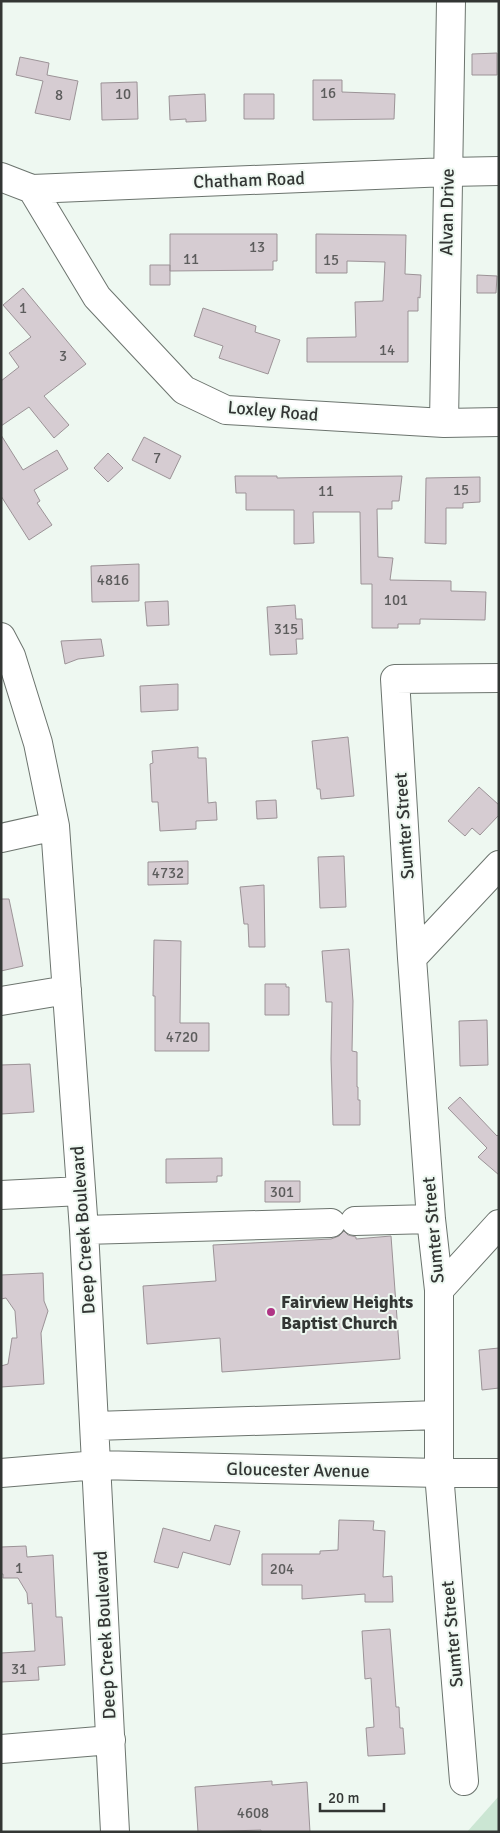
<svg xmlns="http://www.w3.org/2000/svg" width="500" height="1833" font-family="Signika,sans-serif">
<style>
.green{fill:#cbe6d3}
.building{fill:#d6ccd2;stroke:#9c9397}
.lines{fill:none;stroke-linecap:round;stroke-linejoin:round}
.minor-casing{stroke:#6c746e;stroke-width:30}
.minor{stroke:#fff;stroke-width:28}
.poi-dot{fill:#b03485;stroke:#eef8f1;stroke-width:2}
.labels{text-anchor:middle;stroke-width:4;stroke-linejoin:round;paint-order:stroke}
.number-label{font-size:15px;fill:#5c5c5c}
.street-label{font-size:18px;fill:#333634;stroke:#eef8f1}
.poi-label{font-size:18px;font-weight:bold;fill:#333634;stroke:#eef8f1;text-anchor:start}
</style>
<rect width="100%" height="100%" fill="#eef8f1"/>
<path class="green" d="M 499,1796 L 499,1832 L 467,1832 Z"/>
<path class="building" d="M 497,53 L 497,75 L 472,75 L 472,54 Z
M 20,57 L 49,63 L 47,75 L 78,81 L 70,120 L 35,113 L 43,81 L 16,75 Z
M 313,80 L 342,80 L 342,92 L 395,94 L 394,119 L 313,120 Z
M 137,82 L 138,119 L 102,120 L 101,83 Z
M 205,94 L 206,121 L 186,122 L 186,119 L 170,120 L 169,96 Z
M 244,94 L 274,94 L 274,119 L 244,119 Z
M 170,234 L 277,234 L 277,261 L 273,261 L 273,270 L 170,271 Z
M 316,234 L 406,235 L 405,274 L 421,275 L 420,298 L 418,297 L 418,311 L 408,311 L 408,362 L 307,362 L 307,338 L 356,337 L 355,302 L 383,301 L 385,262 L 347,261 L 347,273 L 316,273 Z
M 150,265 L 170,265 L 170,285 L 150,285 Z
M 477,275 L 497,276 L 496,293 L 477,293 Z
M 23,288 L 86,364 L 44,396 L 69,425 L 54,438 L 29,407 L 1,426 L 1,381 L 19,367 L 9,353 L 31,337 L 3,305 Z
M 203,308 L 256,326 L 255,332 L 280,340 L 268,374 L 219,358 L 223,346 L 194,336 Z
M 1,435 L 23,470 L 57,450 L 68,469 L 34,490 L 40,501 L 37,503 L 52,525 L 29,540 L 1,496 Z
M 144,437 L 181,456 L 170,479 L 132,460 Z
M 108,453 L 123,468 L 108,482 L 94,468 Z
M 235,476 L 277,476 L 277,478 L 402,476 L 399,501 L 392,501 L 392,509 L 377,509 L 378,557 L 393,558 L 390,580 L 451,581 L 451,591 L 486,592 L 485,620 L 420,619 L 420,624 L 398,624 L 398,628 L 372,628 L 372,584 L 361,584 L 360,512 L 313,512 L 314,543 L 294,544 L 294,510 L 246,510 L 246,493 L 236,493 Z
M 480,477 L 480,502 L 463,503 L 463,508 L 446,508 L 446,544 L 425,543 L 426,478 Z
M 139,564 L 139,601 L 92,602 L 91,566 Z
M 168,601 L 169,625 L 147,626 L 145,602 Z
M 295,605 L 296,619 L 302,619 L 303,639 L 296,639 L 297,654 L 270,655 L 267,607 Z
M 101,639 L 104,656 L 78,659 L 65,664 L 61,641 Z
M 178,684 L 178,710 L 141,712 L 140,686 Z
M 348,737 L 354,796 L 321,799 L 320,789 L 317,789 L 312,741 Z
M 198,747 L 198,758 L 206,758 L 208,803 L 216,802 L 217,820 L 196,821 L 196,829 L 160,831 L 158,802 L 152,802 L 150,764 L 153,763 L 152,751 Z
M 479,787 L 499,805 L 499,815 L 480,835 L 472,828 L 465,836 L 448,821 Z
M 276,800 L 277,818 L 257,819 L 256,801 Z
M 344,856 L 346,907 L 320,908 L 318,857 Z
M 188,861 L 188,884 L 148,885 L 148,862 Z
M 264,885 L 265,947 L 249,947 L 248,924 L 244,924 L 240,887 Z
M 1,899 L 9,899 L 23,966 L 1,971 Z
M 154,940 L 181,941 L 180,1023 L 209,1023 L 209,1051 L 155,1051 L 155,996 L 153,996 Z
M 349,949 L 353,1001 L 352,1051 L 357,1052 L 357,1087 L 358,1087 L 358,1100 L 360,1100 L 360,1125 L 333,1125 L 331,1059 L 332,1002 L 326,1002 L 322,951 Z
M 265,984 L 286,984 L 286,987 L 289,987 L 289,1015 L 265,1015 Z
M 487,1020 L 488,1065 L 460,1066 L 459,1021 Z
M 30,1064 L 34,1112 L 1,1114 L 1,1065 Z
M 460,1097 L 497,1136 L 499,1134 L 499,1175 L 478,1157 L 487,1148 L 448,1108 Z
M 222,1158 L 222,1176 L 217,1176 L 217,1182 L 166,1183 L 166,1159 Z
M 265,1181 L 300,1181 L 300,1202 L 265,1202 Z
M 344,1231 L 348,1235 L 356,1237 L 356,1239 L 391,1236 L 400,1359 L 222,1372 L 220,1338 L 147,1344 L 143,1286 L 216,1281 L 213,1245 L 331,1239 L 339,1236 Z
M 43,1273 L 44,1301 L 48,1311 L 41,1333 L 44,1384 L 1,1387 L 1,1366 L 8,1364 L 12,1338 L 17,1338 L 15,1311 L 6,1298 L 1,1299 L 1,1275 Z
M 499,1348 L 499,1388 L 482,1390 L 479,1350 Z
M 339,1520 L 374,1521 L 373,1530 L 385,1531 L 383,1577 L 392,1576 L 393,1602 L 365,1602 L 365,1594 L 302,1599 L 302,1585 L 262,1585 L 262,1554 L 320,1554 L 320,1551 L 338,1550 Z
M 215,1525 L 240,1531 L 230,1565 L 183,1552 L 178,1568 L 154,1562 L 163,1528 L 210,1541 Z
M 26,1546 L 27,1557 L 53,1555 L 56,1617 L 62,1617 L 65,1665 L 38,1667 L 39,1680 L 1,1682 L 1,1653 L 35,1651 L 32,1603 L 28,1604 L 27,1593 L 18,1578 L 3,1578 L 3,1574 L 1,1574 L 1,1547 Z
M 390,1629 L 396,1707 L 399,1707 L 400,1728 L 403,1728 L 405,1754 L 368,1756 L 366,1728 L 374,1727 L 371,1678 L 365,1679 L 362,1631 Z
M 272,1781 L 272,1785 L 307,1782 L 310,1832 L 261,1832 L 261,1830 L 198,1832 L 195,1787 Z"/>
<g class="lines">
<defs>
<path id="minor" d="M 1,177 L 32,189 L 448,172 L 499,171
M 32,189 L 97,297 L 184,390 L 226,410 L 444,423 L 499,422
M 444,423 L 451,1
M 1,637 L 11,656 L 38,743 L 55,826 L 84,1230 L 115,1832
M 1,838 L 55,826
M 412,958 L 499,865
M 1,1001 L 67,990
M 1,1195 L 81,1191
M 355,1221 L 431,1219
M 84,1230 L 331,1223
M 439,1290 L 499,1224
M 95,1426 L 439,1415
M 1,1473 L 97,1465 L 439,1473 L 499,1473
M 1,1749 L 111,1740
M 464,1781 L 439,1473 L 439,1290 L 431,1219 L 412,958 L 395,679 L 499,678"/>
</defs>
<use href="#minor" class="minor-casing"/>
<use href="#minor" class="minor"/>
</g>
<circle class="poi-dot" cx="271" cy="1312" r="5"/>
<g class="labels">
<g class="number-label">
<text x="328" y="98">16</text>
<text x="123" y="99">10</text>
<text x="59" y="100">8</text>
<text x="257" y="252">13</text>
<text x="191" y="264">11</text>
<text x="331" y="265">15</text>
<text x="23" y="313">1</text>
<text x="387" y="355">14</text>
<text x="63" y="361">3</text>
<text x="157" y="463">7</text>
<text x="461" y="495">15</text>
<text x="326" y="496">11</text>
<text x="113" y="585">4816</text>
<text x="396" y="605">101</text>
<text x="286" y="634">315</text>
<text x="168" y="878">4732</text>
<text x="182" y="1042">4720</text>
<text x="282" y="1197">301</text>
<text x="19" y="1573">1</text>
<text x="282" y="1574">204</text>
<text x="19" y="1674">31</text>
<text x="253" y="1818">4608</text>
</g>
<g class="street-label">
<text transform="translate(249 180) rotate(-2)" y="6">Chatham Road</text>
<text transform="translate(447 212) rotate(-89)" y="6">Alvan Drive</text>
<text transform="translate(273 411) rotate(5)" y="6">Loxley Road</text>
<text transform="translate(404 826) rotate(-94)" y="6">Sumter Street</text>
<text transform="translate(83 1230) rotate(-94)" y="6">Deep Creek Boulevard</text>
<text transform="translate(433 1230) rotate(-95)" y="6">Sumter Street</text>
<text transform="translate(298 1470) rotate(1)" y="6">Gloucester Avenue</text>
<text transform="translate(452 1634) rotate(-95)" y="6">Sumter Street</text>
<text transform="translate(105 1635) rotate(-93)" y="6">Deep Creek Boulevard</text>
</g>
<g class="poi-label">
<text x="281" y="1308">Fairview Heights<tspan x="281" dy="21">Baptist Church</tspan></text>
</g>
</g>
<rect width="500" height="1833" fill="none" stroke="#333634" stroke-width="5"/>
<path d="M320 1803v8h64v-8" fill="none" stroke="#333634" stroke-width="2.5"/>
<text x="328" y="1803" font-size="15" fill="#333634" stroke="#eef8f1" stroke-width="4" paint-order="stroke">20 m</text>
</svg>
